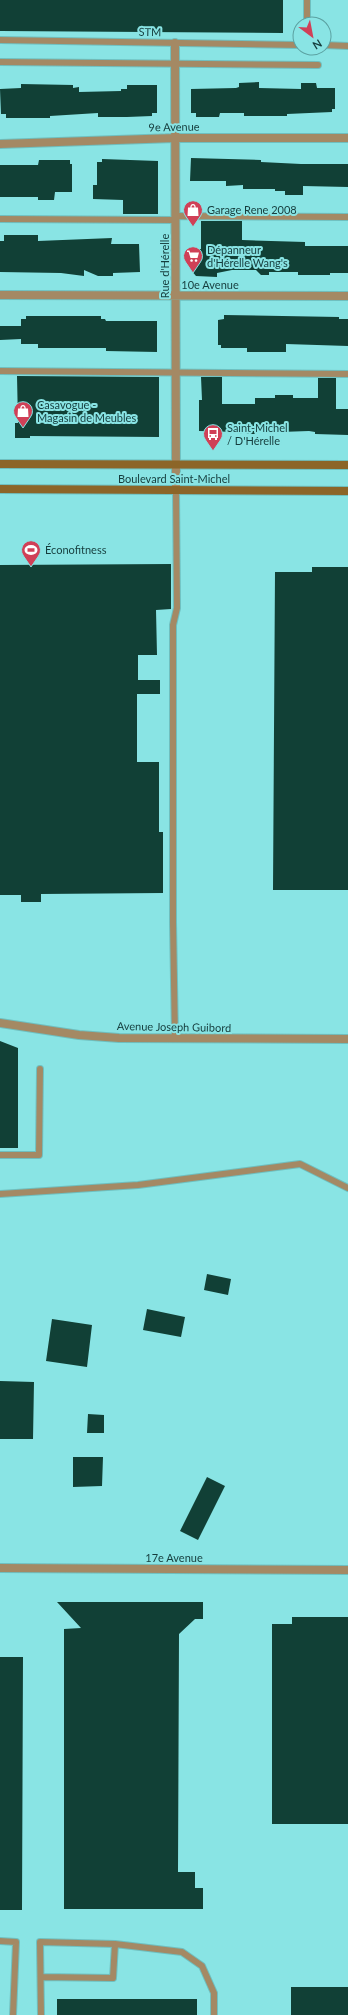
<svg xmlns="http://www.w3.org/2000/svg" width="348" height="2015" font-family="Lato,sans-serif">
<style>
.building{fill:#114036}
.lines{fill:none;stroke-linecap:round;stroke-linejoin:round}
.lane-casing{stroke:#6fbfbf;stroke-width:8}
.street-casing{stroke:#6fbfbf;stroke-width:10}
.secondary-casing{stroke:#6fbfbf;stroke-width:10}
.lane{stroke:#a48964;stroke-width:6}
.street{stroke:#a48964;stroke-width:8}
.secondary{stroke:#8c6528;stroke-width:8}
.labels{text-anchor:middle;stroke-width:4;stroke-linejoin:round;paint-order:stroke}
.street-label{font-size:11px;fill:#153d3d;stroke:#89e4e4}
.poi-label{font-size:11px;fill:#153d3d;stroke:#89e4e4;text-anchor:start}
</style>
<rect width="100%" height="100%" fill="#89e4e4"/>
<path class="building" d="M 0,0 L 283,0 L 283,33 L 0,31 Z
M 259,82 L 259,88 L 301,89 L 301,83 L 316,83 L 317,88 L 335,88 L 335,109 L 332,109 L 332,112 L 287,114 L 287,116 L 244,116 L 244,113 L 220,113 L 219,117 L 196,117 L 196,113 L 191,113 L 191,89 L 236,88 L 239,87 L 239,83 Z
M 21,84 L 73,85 L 73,88 L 79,87 L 79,92 L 121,91 L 121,89 L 127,89 L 127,85 L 157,85 L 157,113 L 152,113 L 152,116 L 127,117 L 98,117 L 98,113 L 50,116 L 50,118 L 6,118 L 6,114 L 1,114 L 0,89 L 21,88 Z
M 191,158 L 261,160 L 261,162 L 301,164 L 348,164 L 348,187 L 303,186 L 303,195 L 285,195 L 285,191 L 275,191 L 275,189 L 243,189 L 243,185 L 226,186 L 226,181 L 190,181 Z
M 102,159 L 158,161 L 158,214 L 123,214 L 123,200 L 93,199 L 93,185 L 97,185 L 97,162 L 102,162 Z
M 39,160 L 70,160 L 70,164 L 72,164 L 72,192 L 55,192 L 54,200 L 38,200 L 38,197 L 0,197 L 0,165 L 38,165 Z
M 201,221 L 242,221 L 242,240 L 305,242 L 305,246 L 348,246 L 348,273 L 330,273 L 330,275 L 298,275 L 298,272 L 269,272 L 269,275 L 261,275 L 256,270 L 232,270 L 217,273 L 217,277 L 196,276 L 190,269 L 190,252 L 197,252 L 197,249 L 201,249 Z
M 4,235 L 38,235 L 38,241 L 112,238 L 111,244 L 139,244 L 140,272 L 113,273 L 113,276 L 98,276 L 84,270 L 84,276 L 61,273 L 0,272 L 0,241 L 4,241 Z
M 224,315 L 339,317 L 339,319 L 348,319 L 348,346 L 286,344 L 286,352 L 247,352 L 247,348 L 221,348 L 221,345 L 218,345 L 218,320 L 224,319 Z
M 26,316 L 101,316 L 101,319 L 105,319 L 106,321 L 157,321 L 157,352 L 106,351 L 106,348 L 38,348 L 38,344 L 21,344 L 21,339 L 0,340 L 0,326 L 21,326 L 21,319 L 26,319 Z
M 17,376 L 159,377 L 159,437 L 30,436 L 30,438 L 15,438 L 15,423 L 18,423 Z
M 201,377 L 222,377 L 222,404 L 255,404 L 255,398 L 275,398 L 275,395 L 293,395 L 293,398 L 318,398 L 318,378 L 336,378 L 336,409 L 348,409 L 348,435 L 315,434 L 315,432 L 309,431 L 280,432 L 280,429 L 255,429 L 255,434 L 237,434 L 237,432 L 199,431 L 199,400 L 202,400 Z
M 171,564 L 171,609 L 156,610 L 157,655 L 138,655 L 138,680 L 160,680 L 160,694 L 137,694 L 137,762 L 159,762 L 159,832 L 163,832 L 163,893 L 41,894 L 41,902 L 21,902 L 21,895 L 0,895 L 0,565 Z
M 312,567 L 348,567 L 348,890 L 273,890 L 275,572 L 312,572 Z
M 0,1041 L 18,1048 L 18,1148 L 0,1148 Z
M 207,1274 L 231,1279 L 228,1295 L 204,1290 Z
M 147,1309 L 185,1317 L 181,1337 L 143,1330 Z
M 52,1319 L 92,1325 L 87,1367 L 46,1361 Z
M 0,1381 L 34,1382 L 33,1439 L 0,1439 Z
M 88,1414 L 104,1415 L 104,1433 L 87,1433 Z
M 73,1457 L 103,1457 L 102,1486 L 73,1487 Z
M 207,1477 L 225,1486 L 198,1540 L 180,1531 Z
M 57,1602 L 203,1602 L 203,1619 L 195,1619 L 179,1634 L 178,1872 L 195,1872 L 195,1888 L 203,1888 L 203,1909 L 64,1909 L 64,1629 L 81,1628 Z
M 292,1617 L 348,1617 L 348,1824 L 272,1824 L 272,1624 L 292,1624 Z
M 0,1657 L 23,1657 L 22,1910 L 0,1910 Z
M 291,1987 L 348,1987 L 348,2015 L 291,2015 Z
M 57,1999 L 197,1999 L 197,2015 L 57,2015 Z"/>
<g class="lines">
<defs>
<path id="lane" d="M 307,24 L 307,0
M 0,40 L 300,45
M 324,45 L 348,46
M 0,62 L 318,65
M 175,216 L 348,217
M 0,219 L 175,220
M 0,371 L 348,374
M 175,1039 L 173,922 L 173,625 L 177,608 L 176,490
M 0,1155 L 39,1155 L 40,1069
M 0,1194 L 138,1185 L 300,1164 L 348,1188
M 0,1941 L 16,1942 L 13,2015
M 41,1977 L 113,1978 L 115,1944
M 41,2015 L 40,1942 L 115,1944 L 182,1952 L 202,1966 L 214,1993 L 214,2015"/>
<path id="street" d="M 175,43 L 176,490
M 0,144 L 175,138 L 348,138
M 0,295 L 348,296
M 0,1023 L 79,1035 L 119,1038 L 348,1039
M 0,1568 L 348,1570"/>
<path id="secondary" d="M 0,464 L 348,465
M 0,489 L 348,491"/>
</defs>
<use href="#lane" class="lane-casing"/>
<use href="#street" class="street-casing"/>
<use href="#secondary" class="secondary-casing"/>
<use href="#lane" class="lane"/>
<use href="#street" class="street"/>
<use href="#secondary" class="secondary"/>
</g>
<defs>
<symbol id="shop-pin" viewBox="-11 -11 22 30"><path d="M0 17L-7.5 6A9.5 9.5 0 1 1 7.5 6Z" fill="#d04057" stroke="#89e4e4"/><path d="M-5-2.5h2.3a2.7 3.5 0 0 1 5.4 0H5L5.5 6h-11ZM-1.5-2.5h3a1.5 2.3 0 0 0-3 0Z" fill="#fff"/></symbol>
<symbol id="supermarket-pin" viewBox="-11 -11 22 30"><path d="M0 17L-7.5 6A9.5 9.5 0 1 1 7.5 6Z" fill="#d04057" stroke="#89e4e4"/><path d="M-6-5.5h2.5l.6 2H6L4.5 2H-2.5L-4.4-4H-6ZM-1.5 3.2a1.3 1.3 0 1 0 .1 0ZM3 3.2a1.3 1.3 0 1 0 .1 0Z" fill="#fff"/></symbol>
<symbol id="bus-pin" viewBox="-11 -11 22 30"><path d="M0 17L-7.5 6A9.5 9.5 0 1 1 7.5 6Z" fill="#d04057" stroke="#89e4e4"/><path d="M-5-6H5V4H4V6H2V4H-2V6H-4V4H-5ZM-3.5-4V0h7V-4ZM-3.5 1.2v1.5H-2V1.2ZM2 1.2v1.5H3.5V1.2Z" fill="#fff"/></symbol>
<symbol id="stadium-pin" viewBox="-11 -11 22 30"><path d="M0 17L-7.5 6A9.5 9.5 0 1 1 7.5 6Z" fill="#d04057" stroke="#89e4e4"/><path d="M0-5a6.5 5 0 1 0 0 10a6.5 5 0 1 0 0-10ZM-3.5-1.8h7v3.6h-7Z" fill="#fff"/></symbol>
</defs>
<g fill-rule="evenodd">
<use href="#shop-pin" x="182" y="199" width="22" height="30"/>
<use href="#supermarket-pin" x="182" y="245" width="22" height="30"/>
<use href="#shop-pin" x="12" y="400" width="22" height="30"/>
<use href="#bus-pin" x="202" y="423" width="22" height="30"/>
<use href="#stadium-pin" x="20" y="539" width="22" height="30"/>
</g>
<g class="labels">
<g class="street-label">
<text transform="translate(150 32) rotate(1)" y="4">STM</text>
<text transform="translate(174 127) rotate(-1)" y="4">9e Avenue</text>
<text transform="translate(165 266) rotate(-90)" y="4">Rue d'Hérelle</text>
<text x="210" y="289">10e Avenue</text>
<text x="174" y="483">Boulevard Saint-Michel</text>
<text transform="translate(174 1027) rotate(1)" y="4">Avenue Joseph Guibord</text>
<text x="174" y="1562">17e Avenue</text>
</g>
<g class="poi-label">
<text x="207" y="214">Garage Rene 2008</text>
<text x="207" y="254">Dépanneur<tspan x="207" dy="13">d'Hérelle Wang's</tspan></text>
<text x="37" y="409">Casavogue -<tspan x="37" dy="13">Magasin de Meubles</tspan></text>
<text x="227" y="432">Saint-Michel<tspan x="227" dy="13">/ D'Hérelle</tspan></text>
<text x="45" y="554">Éconofitness</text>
</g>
</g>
<g transform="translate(312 36) rotate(148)"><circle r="19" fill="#89e4e4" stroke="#5ba1a1"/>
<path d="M0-3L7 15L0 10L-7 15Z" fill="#d04057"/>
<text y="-6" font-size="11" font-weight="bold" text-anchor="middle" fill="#153d3d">N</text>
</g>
</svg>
